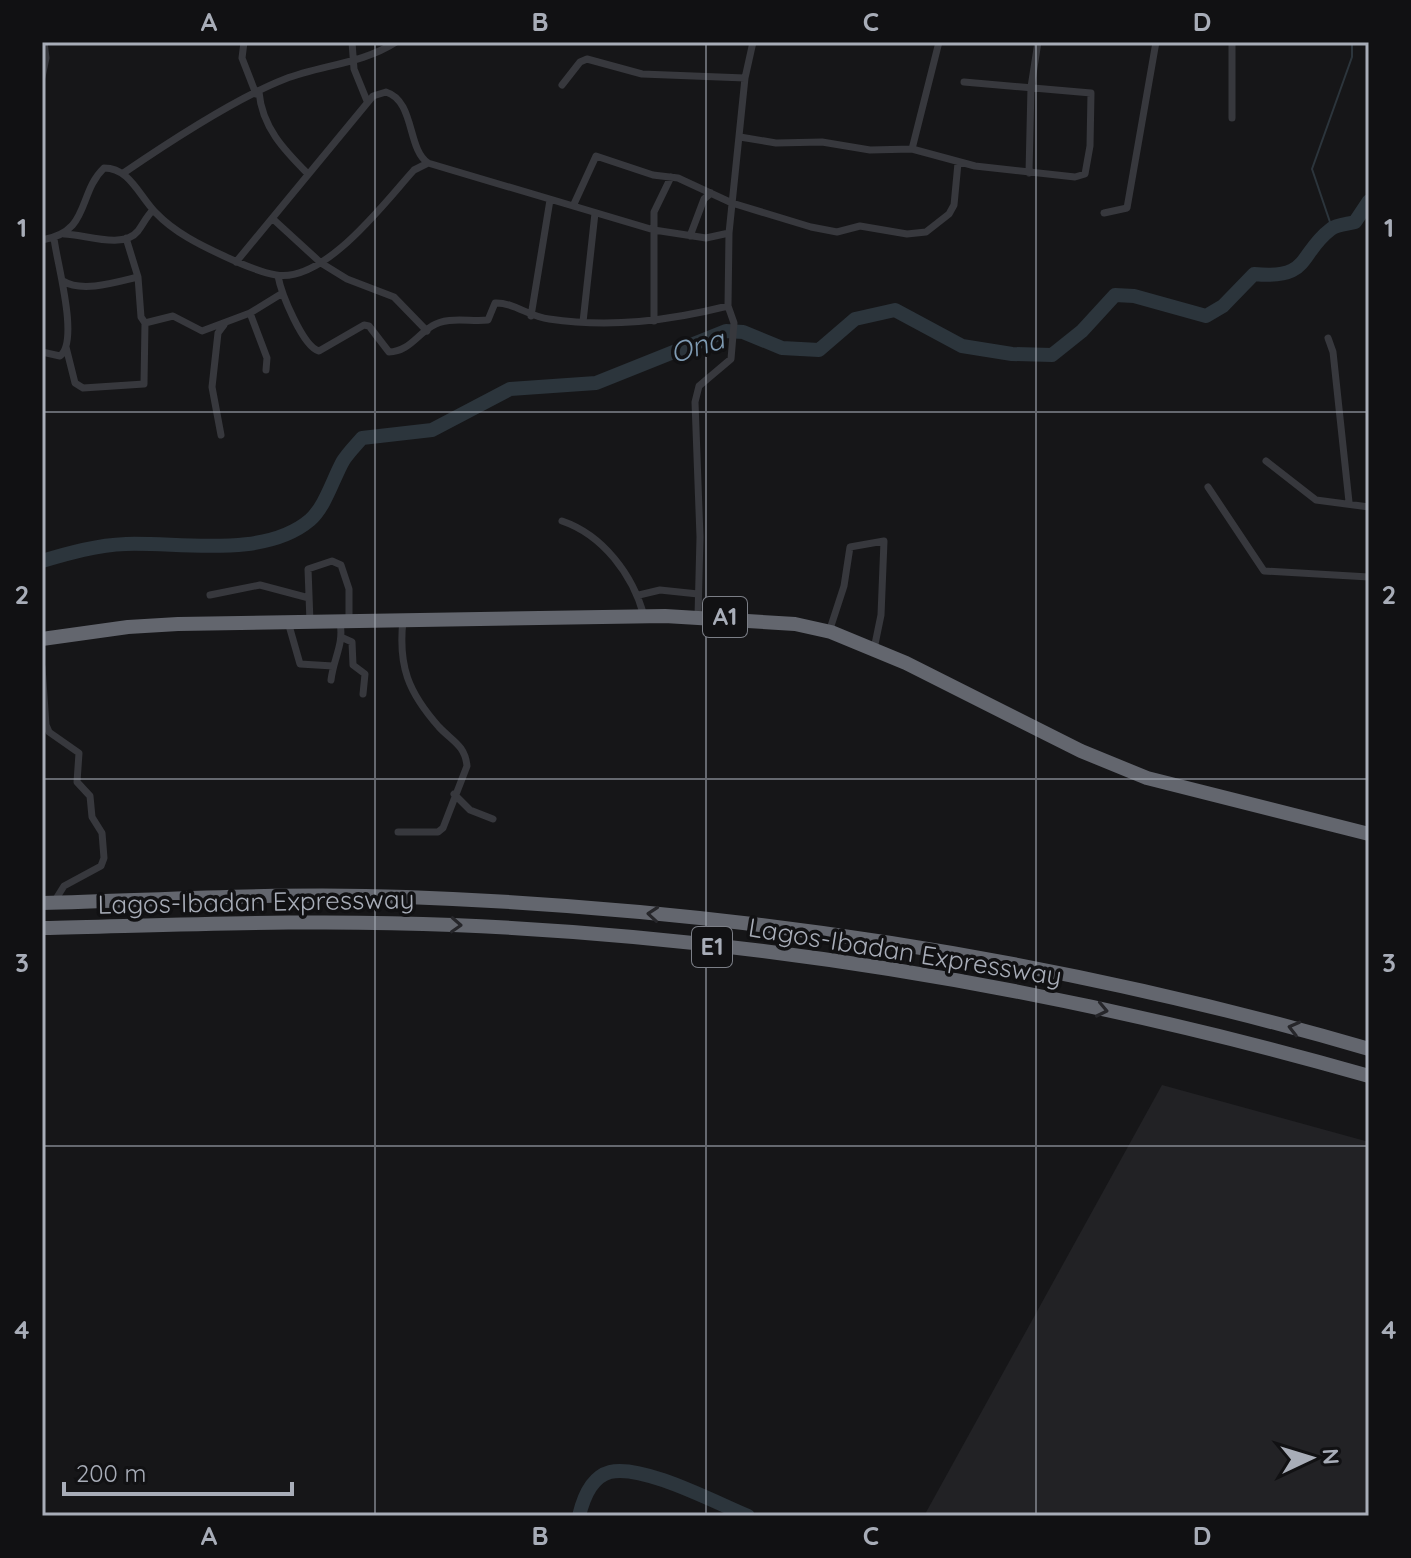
<svg xmlns="http://www.w3.org/2000/svg" width="1411" height="1558" font-family="Quicksand,sans-serif">
<style>
.built{fill:#222225}
.lines{fill:none;stroke-linecap:round;stroke-linejoin:round}
.stream{stroke:#2c353c;stroke-width:2}
.river{stroke:#2c353c;stroke-width:14}
.street{stroke:#37383d;stroke-width:7}
.highway{stroke:#63666e;stroke-width:14}
.oneway{stroke:#26262a}
.grid{fill:none;stroke:#a8adb8;stroke-width:2;stroke-opacity:0.55}
.labels{text-anchor:middle;stroke-width:7;stroke-linejoin:round;paint-order:stroke}
.shield{fill:#111113;stroke:#7b7e86;stroke-width:2}
.shield-label{font-size:24px;font-weight:bold;fill:#a8adb8}
.street-label{font-size:26px;fill:#a8adb8;stroke:#111113}
.water-label{font-size:28px;font-style:italic;fill:#7f9bb3;stroke:#111113}
.neatline{fill:none;stroke:#a8adb8;stroke-width:3}
.grid-label{font-size:26px;text-anchor:middle;font-weight:bold;fill:#a8adb8}
</style>
<rect width="100%" height="100%" fill="#161618"/>
<path class="built" d="M 1162,1085 L 1369,1142 L 1369,1516 L 924,1516 Z"/>
<g class="lines">
<path class="stream" d="M 1332,228 L 1312,169 L 1352,57 L 1352,42"/>
<path class="river" d="M 42,561 C 69,553 97,545 126,544 C 181,542 264,559 310,520 C 325,507 333,479 343,461 C 348,453 356,445 362,438 L 432,430 L 510,389 L 596,383 L 726,331 L 743,332 L 782,348 L 819,350 L 855,319 L 895,310 L 962,346 L 1012,354 L 1052,355 L 1082,331 L 1115,295 L 1134,296 L 1206,316 L 1223,306 L 1254,274 C 1311,280 1298,254 1331,229 C 1336,225 1348,224 1355,222 L 1369,201
M 579,1516 C 583,1499 591,1477 610,1472 C 643,1464 716,1503 748,1516"/>
<path class="street" d="M 244,42 L 242,58 L 256,94
M 352,42 L 354,69 L 367,101
M 1232,42 L 1232,118
M 42,77 L 46,58 L 44,42
M 562,85 L 580,62 L 587,59 L 642,74 L 745,78
M 259,92 C 262,127 284,150 308,174
M 740,137 L 776,143 L 822,142 L 870,150 L 912,149 L 975,166 L 1075,177 L 1085,174 L 1090,146 L 1091,93 L 964,82
M 912,149 L 939,42
M 125,172 C 169,142 236,98 285,79 C 321,65 362,64 396,42
M 1029,173 L 1031,87 L 1038,42
M 574,204 L 596,156 L 653,175 L 678,178 L 732,203 L 811,227 L 837,232 L 860,226 L 907,234 L 926,232 L 949,214 L 954,205 L 958,163
M 1104,213 L 1127,208 L 1156,42
M 273,219 L 321,263 L 347,279 L 394,297 L 427,331
M 64,234 C 84,234 123,250 138,231 C 144,223 146,217 153,210
M 690,236 L 704,199 L 711,193
M 42,240 C 91,232 77,194 104,168 C 130,168 139,196 156,213 C 174,232 200,245 224,256 C 239,263 259,272 276,275 C 325,283 385,202 414,170 L 428,163 L 654,230 L 706,238 L 729,233 L 745,78 L 753,42
M 236,262 L 373,96 L 386,92 C 415,101 407,149 428,163
M 278,276 C 281,293 303,347 319,351 L 364,325 L 369,326 L 389,352 C 408,352 417,335 432,326 C 447,316 470,322 488,320 L 495,303 C 513,302 530,317 549,319 C 610,328 668,321 728,306 L 734,323 L 731,359 L 699,386 L 695,402 L 700,537 L 698,616
M 63,281 C 82,293 117,282 138,277
M 728,306 L 729,233
M 250,313 L 267,358 L 266,370
M 531,316 L 550,200
M 654,321 L 654,212 L 671,177
M 583,322 L 595,213
M 145,323 L 173,316 L 202,331 L 250,313 L 281,294
M 1328,338 L 1333,352 L 1349,502
M 66,347 L 75,383 L 83,388 L 144,384 L 145,323 L 141,317 L 138,277 L 126,238
M 42,352 L 60,356 C 80,341 56,260 54,238
M 221,435 L 212,387 L 218,333 L 224,325
M 1266,461 L 1316,500 L 1369,507
M 1208,487 L 1264,571 L 1369,577
M 562,521 C 603,535 633,575 644,616
M 210,595 L 260,585 L 309,598
M 639,595 L 660,590 L 698,594
M 288,622 L 300,664 L 333,666
M 310,622 L 308,569 L 332,561 L 341,565 L 349,589 L 349,621
M 829,632 L 844,586 L 850,547 L 884,541 L 881,615 L 874,649
M 343,638 L 352,642 L 353,665 L 365,674 L 363,694
M 42,667 L 46,725 L 49,732 L 79,753 L 77,782 L 90,796 L 92,817 L 102,833 L 104,858 L 101,866 L 64,886 L 54,902
M 331,680 C 334,656 344,646 340,621
M 454,794 L 470,810 L 493,819
M 398,832 L 438,832 L 443,828 L 467,766 C 465,745 452,741 439,727 C 408,692 398,666 403,620"/>
<path class="highway" d="M 42,639 L 128,627 L 178,624 L 665,616 L 795,624 L 831,632 L 906,663 L 1081,751 L 1147,778 L 1369,834
M 42,903 C 163,900 285,892 406,897 C 730,909 1057,958 1369,1049
M 42,928 C 179,925 316,919 453,925 C 762,938 1072,991 1369,1076"/>
</g>
<defs><path id="oneway-chevron" d="M-2-3.5L2.5 0L-2 3.5" fill="none" stroke-width="1.6" stroke-linecap="round" stroke-linejoin="round" transform="scale(2)"/></defs>
<g class="oneway">
<use href="#oneway-chevron" transform="translate(653 914) rotate(-175)"/>
<use href="#oneway-chevron" transform="translate(456 925) rotate(3)"/>
<use href="#oneway-chevron" transform="translate(1102 1010) rotate(12)"/>
<use href="#oneway-chevron" transform="translate(1294 1028) rotate(-166)"/>
</g>
<path class="grid" d="M 375,42 L 375,1516M 706,42 L 706,1516M 1036,42 L 1036,1516M 42,412 L 1369,412M 42,779 L 1369,779M 42,1146 L 1369,1146"/>
<g class="labels">
<g class="shield">
<rect x="703" y="597" width="44" height="40" rx="6"/>
<rect x="692" y="927" width="40" height="40" rx="6"/>
</g>
<g class="shield-label">
<text x="725" y="625">A1</text>
<text x="712" y="955">E1</text>
</g>
<g class="street-label">
<text transform="translate(256 902) rotate(-1)" y="9">Lagos-Ibadan Expressway</text>
<text transform="translate(905 952) rotate(9)" y="9">Lagos-Ibadan Expressway</text>
</g>
<g class="water-label">
<text transform="translate(697 346) rotate(-17)" y="10">Ona</text>
</g>
</g>
<rect width="1411" height="1558" fill="none" stroke="#111113" stroke-width="88"/>
<g transform="translate(1311 1458) rotate(86)" stroke="#111113" stroke-width="6" paint-order="stroke">
<path d="M0-6L14 30L0 20L-14 30Z" fill="#a8adb8"/>
<text y="-12" font-size="22" font-weight="bold" text-anchor="middle" fill="#a8adb8">N</text>
</g>
<path d="M64 1482v12h228v-12" fill="none" stroke="#a8adb8" stroke-width="4"/>
<text x="76" y="1482" font-size="24" fill="#a8adb8" stroke="#111113" stroke-width="6" paint-order="stroke">200 m</text>
<rect x="44" y="44" width="1323" height="1470" class="neatline"/>
<g class="grid-label">
<text x="209" y="31">A</text>
<text x="540" y="31">B</text>
<text x="871" y="31">C</text>
<text x="1202" y="31">D</text>
<text x="22" y="237">1</text>
<text x="1389" y="237">1</text>
<text x="22" y="604">2</text>
<text x="1389" y="604">2</text>
<text x="22" y="972">3</text>
<text x="1389" y="972">3</text>
<text x="22" y="1339">4</text>
<text x="1389" y="1339">4</text>
<text x="209" y="1545">A</text>
<text x="540" y="1545">B</text>
<text x="871" y="1545">C</text>
<text x="1202" y="1545">D</text>
</g>
</svg>
